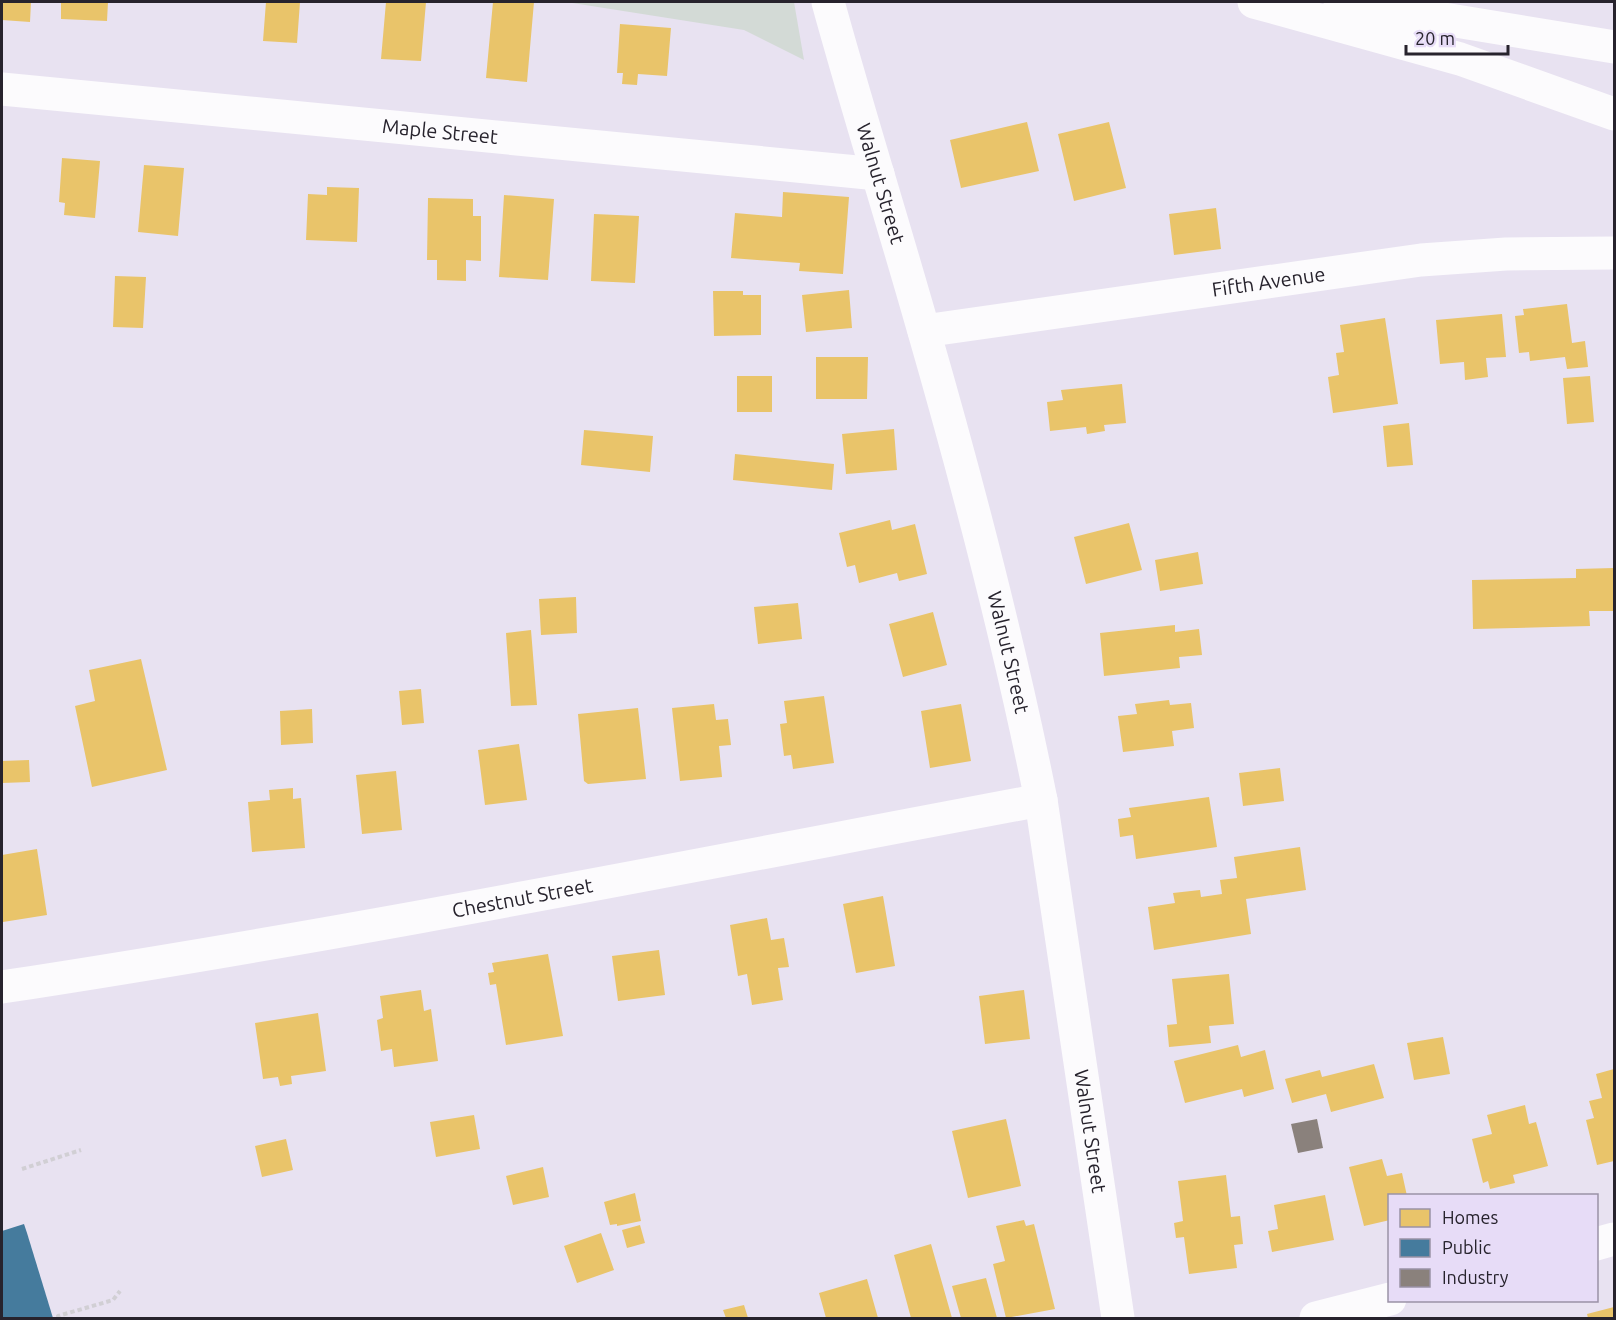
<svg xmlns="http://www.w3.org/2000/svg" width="1616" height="1320" font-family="Ubuntu,sans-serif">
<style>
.green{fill:#d3dad6}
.homes{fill:#e9c46a}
.public{fill:#457b9d}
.industry{fill:#8a817c}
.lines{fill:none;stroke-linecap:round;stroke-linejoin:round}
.path{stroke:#d1cfd4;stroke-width:4;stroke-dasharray:4.5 3;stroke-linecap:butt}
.minor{stroke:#fcfbfd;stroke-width:33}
.motorway{stroke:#fcfbfd;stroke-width:33}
.labels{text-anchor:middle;stroke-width:6;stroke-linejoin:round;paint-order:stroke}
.street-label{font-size:20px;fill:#27232d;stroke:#e7dcf7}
</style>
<rect width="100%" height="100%" fill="#e8e2f1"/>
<path class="green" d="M 566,2 L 794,2 L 804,60 L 744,30 Z"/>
<path class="homes" d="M 2,2 L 31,2 L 30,22 L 2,20 Z
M 61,2 L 108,2 L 107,21 L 61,19 Z
M 266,2 L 300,2 L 297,43 L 263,41 Z
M 386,2 L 426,2 L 421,61 L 381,59 Z
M 493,2 L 534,2 L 527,82 L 486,78 Z
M 620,24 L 671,28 L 667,76 L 638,74 L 637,85 L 622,84 L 623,73 L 617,73 Z
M 1027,122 L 1039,171 L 961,188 L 950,140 Z
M 1109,122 L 1126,188 L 1074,201 L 1058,134 Z
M 62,158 L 100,161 L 95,218 L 64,215 L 65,203 L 59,202 Z
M 144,165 L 184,168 L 178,236 L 138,232 Z
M 327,187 L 359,188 L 357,242 L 306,240 L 308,194 L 327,195 Z
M 783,192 L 849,197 L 843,274 L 799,271 L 800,263 L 731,258 L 735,213 L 782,217 Z
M 504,195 L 554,199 L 548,280 L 499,277 Z
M 428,198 L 473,199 L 473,216 L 481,216 L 481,261 L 466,260 L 466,281 L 437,280 L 437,260 L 427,260 Z
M 1216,208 L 1221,249 L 1174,255 L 1169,214 Z
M 594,214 L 639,216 L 635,283 L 591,281 Z
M 115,276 L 146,277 L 143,328 L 113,327 Z
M 849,290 L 852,328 L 806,332 L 802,295 Z
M 713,291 L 743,291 L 743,295 L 761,295 L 761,335 L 714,336 Z
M 1567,304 L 1572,343 L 1585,341 L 1588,367 L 1567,369 L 1565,357 L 1530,361 L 1529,352 L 1519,353 L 1515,316 L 1524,315 L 1523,309 Z
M 1502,314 L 1506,357 L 1486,358 L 1488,377 L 1465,380 L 1464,362 L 1440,364 L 1436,320 Z
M 1385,318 L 1398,404 L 1333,413 L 1328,377 L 1339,375 L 1336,353 L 1344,352 L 1340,325 Z
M 816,357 L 868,357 L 867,399 L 816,399 Z
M 737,376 L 772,376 L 772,412 L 737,412 Z
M 1590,376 L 1594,422 L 1567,424 L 1563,378 Z
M 1122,384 L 1126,423 L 1104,425 L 1105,431 L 1087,434 L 1086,427 L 1050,431 L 1047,402 L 1063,400 L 1061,390 Z
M 1409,423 L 1413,465 L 1387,467 L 1383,426 Z
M 894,429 L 897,470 L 846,474 L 842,434 Z
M 584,430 L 653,436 L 650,472 L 581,465 Z
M 735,454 L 834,464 L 832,490 L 733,480 Z
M 890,520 L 892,530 L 915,524 L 927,574 L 899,581 L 897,573 L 859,583 L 855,565 L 847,567 L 839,533 Z
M 1129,523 L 1142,570 L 1086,584 L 1074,537 Z
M 1198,552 L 1203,584 L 1160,591 L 1155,560 Z
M 1614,568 L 1614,611 L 1589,611 L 1590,626 L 1473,629 L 1472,580 L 1576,578 L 1576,569 Z
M 576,597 L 577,633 L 541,635 L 539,599 Z
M 798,603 L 802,639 L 758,644 L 754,607 Z
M 933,612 L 947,665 L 903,677 L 889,624 Z
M 1175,625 L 1175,632 L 1199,629 L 1202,655 L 1179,657 L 1180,668 L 1104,676 L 1100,633 Z
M 531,630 L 537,705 L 511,706 L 506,633 Z
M 141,659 L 167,770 L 92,787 L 75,706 L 95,701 L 89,670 Z
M 421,689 L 424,723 L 402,725 L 399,691 Z
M 824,696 L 834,763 L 793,769 L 791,755 L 784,756 L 780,724 L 787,723 L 784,701 Z
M 1169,700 L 1170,705 L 1191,703 L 1194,728 L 1172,731 L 1174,746 L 1123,752 L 1118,716 L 1137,714 L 1135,704 Z
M 714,704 L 716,720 L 728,719 L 731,745 L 719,746 L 722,777 L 680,781 L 672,708 Z
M 961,704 L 971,761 L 930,768 L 921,711 Z
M 638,708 L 646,779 L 588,784 L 584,781 L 578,714 Z
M 312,709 L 313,743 L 281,745 L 280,711 Z
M 519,744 L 527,800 L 485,805 L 478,750 Z
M 29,760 L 30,782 L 2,783 L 2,761 Z
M 1280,768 L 1284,801 L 1243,806 L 1239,773 Z
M 396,771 L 402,830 L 362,834 L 356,775 Z
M 293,788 L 293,799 L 301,798 L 305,848 L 252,852 L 248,802 L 270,800 L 269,790 Z
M 1209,797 L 1217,847 L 1136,859 L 1133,835 L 1120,837 L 1118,819 L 1131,817 L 1129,808 Z
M 1300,847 L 1306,890 L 1246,899 L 1251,934 L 1154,950 L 1148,907 L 1175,903 L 1173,893 L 1200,890 L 1201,897 L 1222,894 L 1220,880 L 1237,878 L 1234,857 Z
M 37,849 L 47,915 L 3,922 L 2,855 Z
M 883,896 L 895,966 L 856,973 L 843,904 Z
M 767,918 L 771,940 L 784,938 L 789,967 L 778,968 L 783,1000 L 752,1005 L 747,974 L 738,976 L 730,925 Z
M 659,950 L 665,995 L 618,1001 L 612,956 Z
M 548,954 L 563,1036 L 506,1045 L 496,984 L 490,985 L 488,973 L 494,972 L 492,963 Z
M 1229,974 L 1234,1024 L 1209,1026 L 1211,1043 L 1169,1047 L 1167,1025 L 1177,1024 L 1172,979 Z
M 421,990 L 424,1011 L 431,1009 L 438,1061 L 394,1067 L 392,1049 L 381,1051 L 377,1020 L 383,1018 L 380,996 Z
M 1024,990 L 1030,1039 L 985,1044 L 979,996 Z
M 318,1013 L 326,1071 L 291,1076 L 292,1084 L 280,1086 L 278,1077 L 263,1079 L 255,1023 Z
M 1443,1037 L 1450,1074 L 1414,1080 L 1407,1043 Z
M 1238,1045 L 1241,1057 L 1265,1050 L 1274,1089 L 1244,1097 L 1242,1089 L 1185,1103 L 1174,1061 Z
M 1374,1064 L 1384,1098 L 1331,1112 L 1326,1094 L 1292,1103 L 1285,1079 L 1320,1070 L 1322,1077 Z
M 1614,1069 L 1614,1161 L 1597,1165 L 1586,1120 L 1594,1118 L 1589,1101 L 1602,1098 L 1596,1074 Z
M 1525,1105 L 1529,1124 L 1536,1122 L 1548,1166 L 1513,1175 L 1515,1183 L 1490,1189 L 1488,1181 L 1483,1183 L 1472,1139 L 1492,1134 L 1487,1115 Z
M 474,1115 L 480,1149 L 436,1157 L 430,1122 Z
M 1006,1119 L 1021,1186 L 968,1198 L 952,1131 Z
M 286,1139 L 293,1170 L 262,1177 L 255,1146 Z
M 1382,1159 L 1387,1176 L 1402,1173 L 1407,1196 L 1390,1196 L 1390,1220 L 1364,1226 L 1349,1167 Z
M 543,1167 L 549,1197 L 513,1205 L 506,1176 Z
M 1226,1175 L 1231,1217 L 1240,1216 L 1243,1244 L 1234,1245 L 1237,1268 L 1189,1274 L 1184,1237 L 1176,1238 L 1174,1223 L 1183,1221 L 1178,1181 Z
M 635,1193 L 641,1221 L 617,1226 L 617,1224 L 610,1225 L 604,1202 Z
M 1325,1195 L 1334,1240 L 1272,1252 L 1268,1231 L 1278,1229 L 1274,1205 Z
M 1024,1220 L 1026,1226 L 1034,1224 L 1055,1309 L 1006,1318 L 993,1264 L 1005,1261 L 996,1226 Z
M 640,1225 L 645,1243 L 627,1248 L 622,1230 Z
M 601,1233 L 614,1270 L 577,1283 L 564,1246 Z
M 931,1244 L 952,1318 L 911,1318 L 894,1255 Z
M 986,1278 L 997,1318 L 961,1318 L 952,1286 Z
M 867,1279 L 878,1318 L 826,1318 L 819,1293 Z
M 744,1305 L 748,1318 L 726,1318 L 723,1310 Z
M 1614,1307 L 1614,1318 L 1588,1318 L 1587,1314 Z"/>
<path class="public" d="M 24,1224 L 27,1233 L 53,1318 L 2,1318 L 2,1231 Z"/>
<path class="industry" d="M 1317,1119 L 1323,1148 L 1298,1153 L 1291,1124 Z"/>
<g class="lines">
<path class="path" d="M 22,1169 L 81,1150
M 59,1318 L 58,1316 L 113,1300 L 120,1291"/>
<g class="minor">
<path id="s1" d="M 828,2 C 858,111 892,219 923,328 C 968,484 1009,641 1041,800 L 1118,1318"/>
<path id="s2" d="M 2,89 L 878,174"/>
<path id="s3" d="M 924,331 L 1421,260 L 1506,254 L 1614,253"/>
<path id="s4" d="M 2,987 C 350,934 695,865 1041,800"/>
<path d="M 1596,1244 L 1614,1239"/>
<path d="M 1316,1318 L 1390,1299"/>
</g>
<path class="motorway" d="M 1254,2 L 1460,59 L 1614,114
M 1340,2 L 1614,47"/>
</g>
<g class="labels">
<g class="street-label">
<text dy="7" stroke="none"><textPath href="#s2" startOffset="440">Maple Street</textPath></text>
<text dy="7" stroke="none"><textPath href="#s1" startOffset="189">Walnut Street</textPath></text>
<text dy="7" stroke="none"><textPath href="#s3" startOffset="348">Fifth Avenue</textPath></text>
<text dy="7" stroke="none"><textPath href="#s1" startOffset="675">Walnut Street</textPath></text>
<text dy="7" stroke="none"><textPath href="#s4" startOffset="528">Chestnut Street</textPath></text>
<text dy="7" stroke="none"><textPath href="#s1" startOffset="1161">Walnut Street</textPath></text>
</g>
</g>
<rect width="1616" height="1320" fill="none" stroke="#27232d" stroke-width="6"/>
<rect x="1388" y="1194" width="210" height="108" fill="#e7dcf7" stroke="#9a92a6" stroke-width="1.5"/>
<rect x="1400" y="1209" width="30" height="18" fill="#e9c46a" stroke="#9a92a6" stroke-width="1.5"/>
<text x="1442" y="1224" font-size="18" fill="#27232d">Homes</text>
<rect x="1400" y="1239" width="30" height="18" fill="#457b9d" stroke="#9a92a6" stroke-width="1.5"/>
<text x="1442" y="1254" font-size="18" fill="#27232d">Public</text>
<rect x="1400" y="1269" width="30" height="18" fill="#8a817c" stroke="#9a92a6" stroke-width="1.5"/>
<text x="1442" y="1284" font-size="18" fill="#27232d">Industry</text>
<path d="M1406 45v9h102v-9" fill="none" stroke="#27232d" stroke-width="3"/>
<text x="1415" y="45" font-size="18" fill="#27232d" stroke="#e7dcf7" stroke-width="4.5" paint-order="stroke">20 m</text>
</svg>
